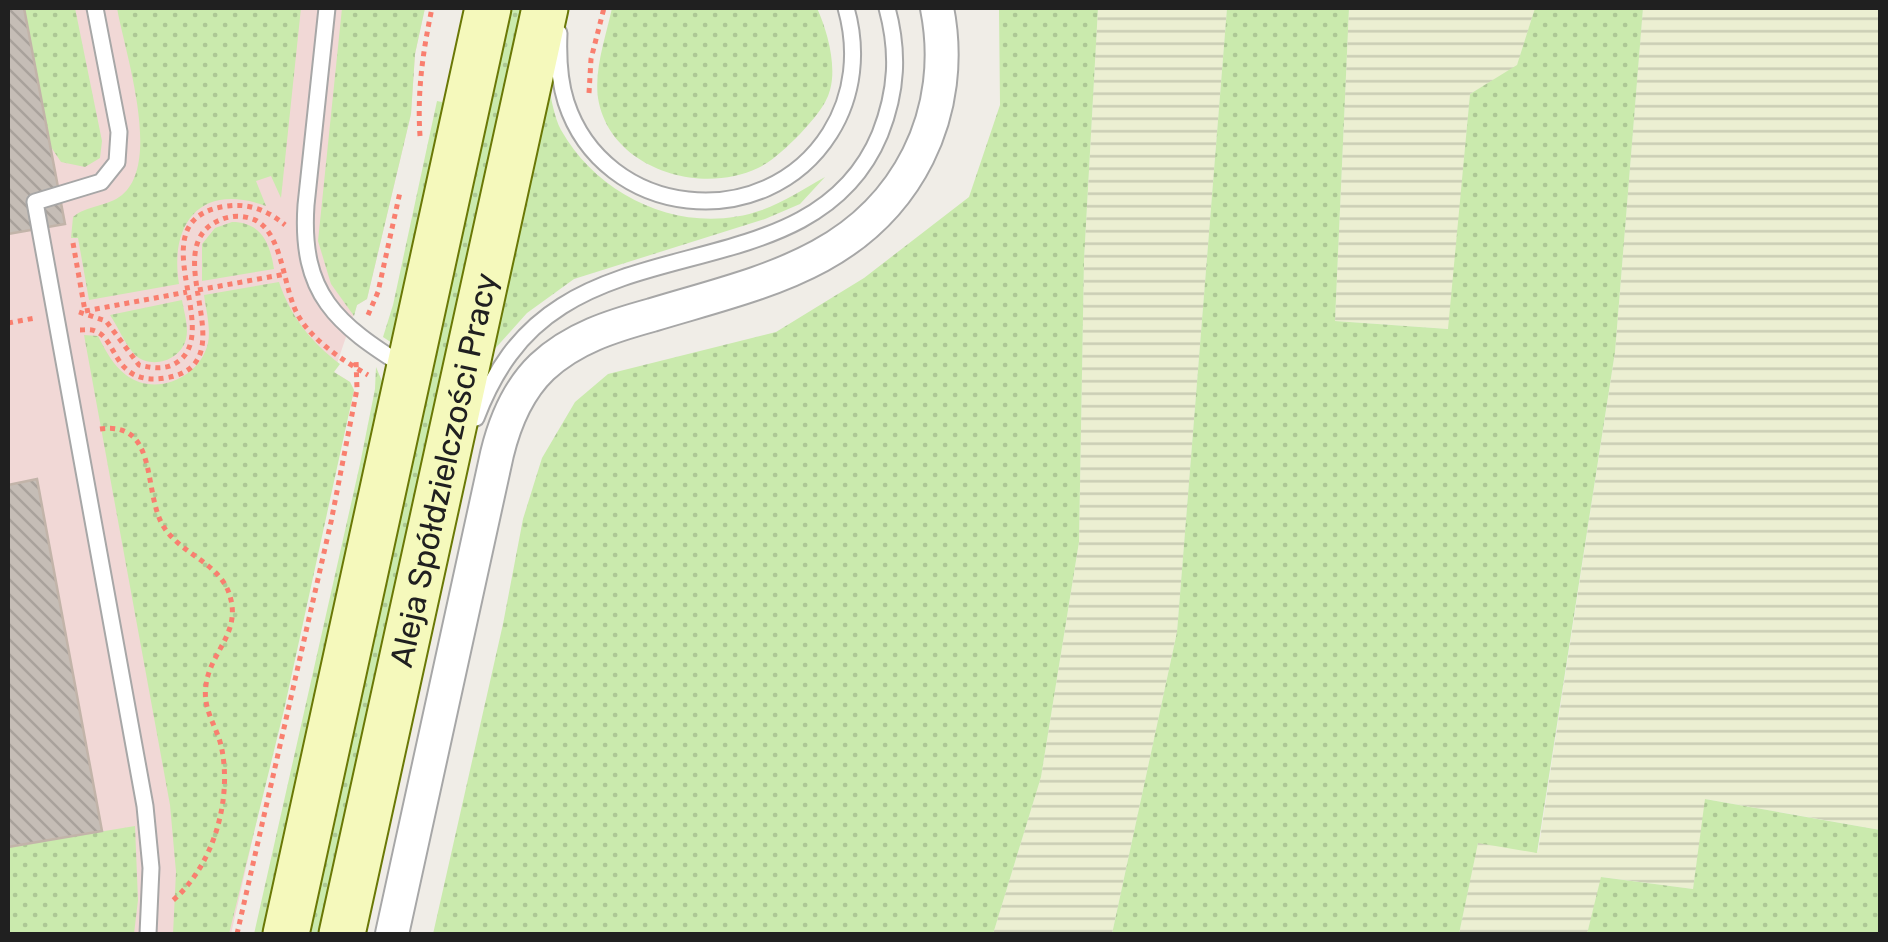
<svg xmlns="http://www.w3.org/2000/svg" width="1888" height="942" font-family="Rubik,sans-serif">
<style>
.commercial{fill:#f1d8d6}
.farmland{fill:url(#farmland-rules)}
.grass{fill:url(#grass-dots)}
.building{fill:url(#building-back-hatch);stroke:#c2b4a9;stroke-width:2.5}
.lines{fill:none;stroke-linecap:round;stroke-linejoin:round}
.lane-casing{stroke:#a7a7a7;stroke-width:19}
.street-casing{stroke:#a7a7a7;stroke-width:36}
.secondary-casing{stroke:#6a7806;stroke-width:49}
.path{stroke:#f97f6f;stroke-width:5;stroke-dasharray:5 5;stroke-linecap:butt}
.lane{stroke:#fff;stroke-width:15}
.street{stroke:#fff;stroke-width:32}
.secondary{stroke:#f5f9bc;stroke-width:45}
.labels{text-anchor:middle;stroke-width:10;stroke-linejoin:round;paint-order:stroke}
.street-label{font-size:32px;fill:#202020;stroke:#fff}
</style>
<defs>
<pattern id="farmland-rules" width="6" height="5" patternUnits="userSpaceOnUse" patternTransform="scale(2.5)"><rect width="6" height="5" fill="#ecefd2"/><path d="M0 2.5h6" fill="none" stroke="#cacdb4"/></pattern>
<pattern id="grass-dots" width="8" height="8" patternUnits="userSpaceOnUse" patternTransform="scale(2.5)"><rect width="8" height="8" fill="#caeaad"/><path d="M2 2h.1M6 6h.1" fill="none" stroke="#adc895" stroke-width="1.8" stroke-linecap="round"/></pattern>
<pattern id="building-back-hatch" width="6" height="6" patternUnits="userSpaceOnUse" patternTransform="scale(2.5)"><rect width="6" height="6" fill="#c5bdb6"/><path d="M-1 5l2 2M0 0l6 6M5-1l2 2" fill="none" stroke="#a9a29c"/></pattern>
</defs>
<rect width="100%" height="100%" fill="#f0ede7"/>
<path class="commercial" d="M 8,8 L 425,8 L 415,54 L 411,114 L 367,299 L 357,305 L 334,372 L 350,382 L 354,390 L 231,934 L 8,934 Z"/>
<path class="farmland" d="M 1098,8 L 1227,8 L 1177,632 L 1112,934 L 993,934 L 1041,777 L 1079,542 L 1084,260 Z
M 1349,8 L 1535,8 L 1517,66 L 1470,94 L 1449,329 L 1335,321 Z
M 1643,8 L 1880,8 L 1880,830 L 1706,799 L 1693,889 L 1602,877 L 1587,934 L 1459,934 L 1478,842 L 1538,852 L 1615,352 Z"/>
<path class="grass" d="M 24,8 L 75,8 L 102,141 L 100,158 L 85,167 L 61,162 L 51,147 Z
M 117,8 L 301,8 L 281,198 L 271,176 L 256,181 L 266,206 C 202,182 169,222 179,284 L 89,300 L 78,238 L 71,238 L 73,217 C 87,205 107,207 122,195 C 162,162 125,53 117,8 Z
M 342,8 L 425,8 L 415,54 L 411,114 L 367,299 L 357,305 L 354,316 L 331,284 L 318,241 Z
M 508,8 L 525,8 L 322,934 L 311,934 L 318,888 Z
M 612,8 L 817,8 C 827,30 837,65 830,90 C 826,106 811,122 800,134 C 787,147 774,160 758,168 C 700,196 609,168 598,98 C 594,69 606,36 612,8 Z
M 999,8 L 1098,8 L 1084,260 L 1079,542 L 1041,777 L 993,934 L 433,934 L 503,624 L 523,519 L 542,458 L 575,402 L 608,374 L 776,332 L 864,278 L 969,197 L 1000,105 Z
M 1227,8 L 1349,8 L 1335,321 L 1448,329 L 1470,94 L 1517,65 L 1535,8 L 1643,8 L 1615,352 L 1537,853 L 1478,843 L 1459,934 L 1112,934 L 1177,632 Z
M 548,85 C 552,100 554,117 561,130 C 600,199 686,237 762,210 C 784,202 805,188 825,177 L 800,204 L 765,219 L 574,279 L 527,313 L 492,352 Z
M 437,101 L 442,102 L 443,135 L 392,343 L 383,337 L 393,305 Z
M 232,222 C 261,222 270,243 274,269 L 202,281 L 202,244 L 215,228 Z
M 279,282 C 291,317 310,341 340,364 L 334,372 L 350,382 L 354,390 L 284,710 L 229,934 L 173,934 L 176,872 L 170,805 L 84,335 L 98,336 C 105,350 113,365 126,375 C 155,397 200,378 208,343 C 211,328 206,310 204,295 Z
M 182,300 C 184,312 189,327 186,339 C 181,360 152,370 135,355 C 125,344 118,327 110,315 Z
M 376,367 L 384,386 L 265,934 L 254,934 L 360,464 L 375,389 Z
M 1705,799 L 1880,830 L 1880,934 L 1587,934 L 1601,877 L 1693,889 Z
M 135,826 L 138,900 L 134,934 L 8,934 L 8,847 Z"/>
<path class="building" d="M 8,8 L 24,8 L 65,224 L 8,234 Z
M 37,479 L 102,831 L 8,847 L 8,485 Z"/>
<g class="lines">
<defs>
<path id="lane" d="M 95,8 L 119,132 L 117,162 L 101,182 L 35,202 L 145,806 L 151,868 L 148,934
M 327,8 L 306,205 C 300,294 336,324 407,368
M 559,33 C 558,56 559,80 566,102 C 604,219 765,236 830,133 C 854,95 858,50 846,8
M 476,418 C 494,371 519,333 562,306 C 663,241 826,265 880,134 C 897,91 899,52 887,8"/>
<path id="street" d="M 392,934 L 497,454 C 505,421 518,390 542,367 C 573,338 612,326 652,315 C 757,283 864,264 918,156 C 941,110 947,58 937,8"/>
<g id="secondary">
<path d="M 286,934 L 488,8"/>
<path id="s1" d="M 342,934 L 545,8"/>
</g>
</defs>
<use href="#lane" class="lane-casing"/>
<use href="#street" class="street-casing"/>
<use href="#secondary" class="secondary-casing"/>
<path class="path" d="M 589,93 L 591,59 L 604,8
M 420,136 C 417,91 423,51 432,8
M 73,243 L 85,311
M 198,290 L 286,274
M 85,311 L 187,292
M 79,312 L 106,321 L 139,365 C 151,368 165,370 176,363 C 227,332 133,217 228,206 C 249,203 269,211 285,225
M 368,315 L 378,292 L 400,192
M 8,323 L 35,318
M 80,330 C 85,330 90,329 95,331 C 118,338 112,386 165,378 C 252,365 152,248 220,220 C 231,215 246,215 257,221 C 284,237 283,291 299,317 C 314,342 344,361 368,375
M 100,429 C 158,421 143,488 162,524 C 180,556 223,562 231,600 C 239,635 210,653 206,685 C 202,711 218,727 222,750 C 232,803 212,868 171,902
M 237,934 L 331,522 L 357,389 L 356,360"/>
<use href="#lane" class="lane"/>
<use href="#street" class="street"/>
<use href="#secondary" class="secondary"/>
</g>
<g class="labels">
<g class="street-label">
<text dy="11" stroke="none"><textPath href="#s1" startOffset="475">Aleja Spółdzielczości Pracy</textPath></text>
</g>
</g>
<rect width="1888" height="942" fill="none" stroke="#202020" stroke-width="20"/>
</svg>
